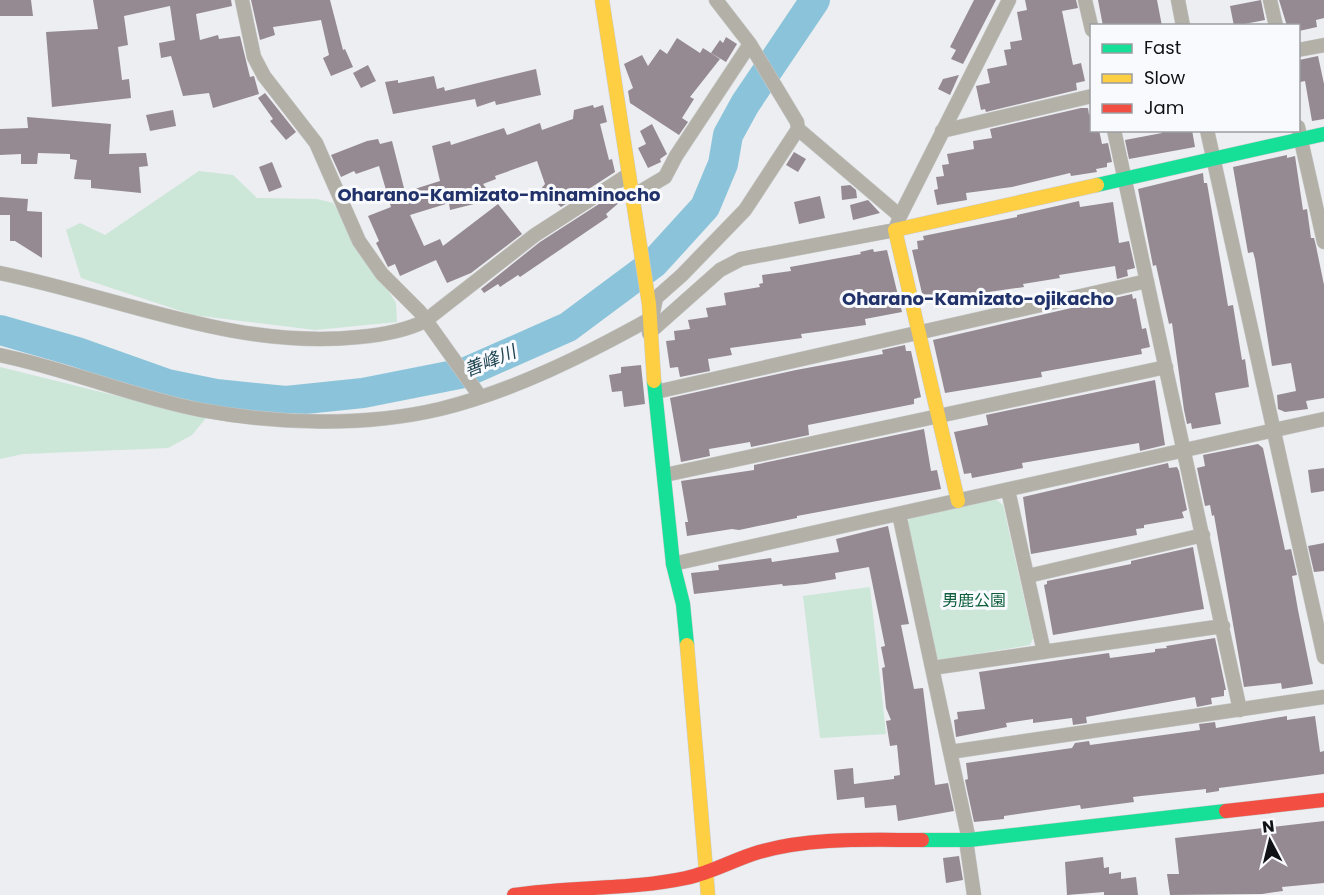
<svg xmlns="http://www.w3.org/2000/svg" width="1324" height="895" font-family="Poppins,'Noto Sans JP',sans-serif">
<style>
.green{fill:#cce6d8}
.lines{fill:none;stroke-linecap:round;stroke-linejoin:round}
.river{stroke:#8bc4da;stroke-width:30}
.building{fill:#958a91}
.street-casing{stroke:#cacbcd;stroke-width:15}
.fast-casing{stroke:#cacbcd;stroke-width:15}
.slow-casing{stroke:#cacbcd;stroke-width:15}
.jam-casing{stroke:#cacbcd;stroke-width:15}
.street{stroke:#b3b1a7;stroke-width:14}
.fast{stroke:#16e098;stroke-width:14}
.slow{stroke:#ffcf43;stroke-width:14}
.jam{stroke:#f24e42;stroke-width:14}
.labels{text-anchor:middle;stroke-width:6;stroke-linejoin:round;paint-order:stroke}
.park-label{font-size:16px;fill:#0c5f3a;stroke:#f8fafe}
.neighbourhood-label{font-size:18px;font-weight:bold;fill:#21326a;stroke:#f8fafe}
.water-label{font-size:18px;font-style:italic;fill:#1d424f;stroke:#f8fafe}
</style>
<rect width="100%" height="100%" fill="#eceef1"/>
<path class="green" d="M 199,171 L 233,175 L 257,198 L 317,199 L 333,203 L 396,303 L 397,322 L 315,330 L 193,315 L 81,278 L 66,230 L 80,223 L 105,235 Z
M 0,367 L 206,418 L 192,435 L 168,448 L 23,454 L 0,459 Z
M 994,498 L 1003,505 L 1033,638 L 1030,645 L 939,660 L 935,654 L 907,524 L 910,517 Z
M 870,587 L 886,734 L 820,738 L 803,596 Z"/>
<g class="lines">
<path class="river" d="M 0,330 L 77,352 L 167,384 L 216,394 L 286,401 L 363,393 L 464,373 L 568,327 L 654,263 L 705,207 L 723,164 L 728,135 L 745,104 L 815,0"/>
</g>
<path class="building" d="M 0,0 L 31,0 L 33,16 L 0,16 Z
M 93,0 L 231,0 L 232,6 L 196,14 L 200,40 L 218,35 L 219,39 L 240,36 L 250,77 L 254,76 L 259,94 L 213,108 L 209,93 L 183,96 L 171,56 L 161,58 L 159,43 L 175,40 L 170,6 L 124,16 L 128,45 L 118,47 L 122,80 L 129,79 L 131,98 L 52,107 L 46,32 L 98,29 Z
M 251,0 L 330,0 L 343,50 L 345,49 L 353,67 L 331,76 L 323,58 L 329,55 L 321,20 L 273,27 L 275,35 L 260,40 Z
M 974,0 L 996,0 L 963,64 L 951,59 L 956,50 L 950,47 Z
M 1025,0 L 1076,0 L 1078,8 L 1062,11 L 1073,65 L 1081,63 L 1085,81 L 1076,83 L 1077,90 L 986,112 L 985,109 L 981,110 L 976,86 L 990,83 L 987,69 L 1007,65 L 1004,50 L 1011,49 L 1010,42 L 1022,40 L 1017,12 L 1027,10 Z
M 1098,0 L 1157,0 L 1162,26 L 1103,26 Z
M 1261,0 L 1265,20 L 1234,26 L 1230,6 Z
M 1279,0 L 1324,0 L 1324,18 L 1316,20 L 1317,27 L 1299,31 L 1299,26 L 1287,26 Z
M 726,37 L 737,44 L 726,62 L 711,53 L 720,40 L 723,43 Z
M 677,38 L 700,53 L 703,48 L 720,59 L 690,97 L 694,99 L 682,118 L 688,122 L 679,135 L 630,103 L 628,91 L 633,88 L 624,64 L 642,55 L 648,66 L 660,49 L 667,54 Z
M 1318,56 L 1324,84 L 1324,119 L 1312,121 L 1305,81 L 1300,82 L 1299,60 Z
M 368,65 L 376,81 L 361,88 L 353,73 Z
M 536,69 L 541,95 L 496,105 L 495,101 L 477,107 L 475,99 L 393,114 L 385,82 L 398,80 L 398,83 L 434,76 L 437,89 L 444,87 L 445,91 Z
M 959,75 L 950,95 L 938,89 L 943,79 Z
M 265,93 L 296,132 L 286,140 L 270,121 L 273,119 L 258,98 Z
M 593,105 L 594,108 L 603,105 L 607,122 L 600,124 L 609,160 L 612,159 L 615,172 L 561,207 L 541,189 L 545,184 L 537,161 L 495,176 L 496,179 L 483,184 L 494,199 L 450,210 L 449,203 L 410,215 L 424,246 L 440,239 L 443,246 L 498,204 L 522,234 L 471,273 L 447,283 L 436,260 L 400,276 L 395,264 L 388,267 L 376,243 L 379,241 L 368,216 L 391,207 L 379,166 L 356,174 L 354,171 L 341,177 L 331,155 L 367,141 L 378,139 L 380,144 L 392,141 L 405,192 L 440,181 L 432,146 L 450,141 L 451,145 L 504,128 L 507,135 L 540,123 L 542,130 L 573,119 L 574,110 Z
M 1081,108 L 1088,108 L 1089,115 L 1092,114 L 1092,130 L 1099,130 L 1102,144 L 1108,143 L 1112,162 L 1107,163 L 1107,167 L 1096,169 L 1097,172 L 1071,176 L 1070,173 L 1012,187 L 966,193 L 967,200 L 937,205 L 934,190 L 938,189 L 936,177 L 944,176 L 942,165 L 949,164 L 947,154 L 974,149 L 973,141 L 992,138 L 990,129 Z
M 173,110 L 176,126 L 150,131 L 146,115 Z
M 27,117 L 111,124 L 109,154 L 146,153 L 148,166 L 139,167 L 141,193 L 91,188 L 91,180 L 74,179 L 77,160 L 70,159 L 70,154 L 38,153 L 37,164 L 21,164 L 21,154 L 0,155 L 0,129 L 28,128 Z
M 652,124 L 667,154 L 660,159 L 661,162 L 648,168 L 638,148 L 646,144 L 640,131 Z
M 1162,130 L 1192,130 L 1195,147 L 1129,159 L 1125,140 L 1162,133 Z
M 794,152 L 806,159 L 798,172 L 786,165 Z
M 1287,155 L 1287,158 L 1295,156 L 1303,210 L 1307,209 L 1311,238 L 1314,238 L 1316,246 L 1324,285 L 1324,398 L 1306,401 L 1308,409 L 1285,412 L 1278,409 L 1277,395 L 1296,391 L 1291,363 L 1272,366 L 1255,259 L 1253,252 L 1248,253 L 1233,167 Z
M 272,162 L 282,187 L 269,192 L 259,167 Z
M 1203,173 L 1204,183 L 1207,183 L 1228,306 L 1233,305 L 1242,360 L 1245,359 L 1249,387 L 1215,393 L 1221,424 L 1192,429 L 1191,423 L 1187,424 L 1184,410 L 1172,323 L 1169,324 L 1156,265 L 1153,266 L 1138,189 Z
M 850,185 L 856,190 L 857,198 L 842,200 L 841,186 Z
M 616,193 L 621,201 L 606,214 L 608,217 L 520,277 L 518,275 L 500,287 L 498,284 L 484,293 L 481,289 L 540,242 Z
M 820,196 L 825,218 L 799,224 L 794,202 Z
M 0,197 L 28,199 L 27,211 L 42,212 L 42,258 L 15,241 L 10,241 L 10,215 L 0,215 Z
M 868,200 L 880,213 L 853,220 L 850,205 Z
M 1079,201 L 1080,207 L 1113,202 L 1119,243 L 1129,241 L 1135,268 L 1127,270 L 1128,276 L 1117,279 L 1115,266 L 1059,275 L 1060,278 L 1023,284 L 1024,287 L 954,297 L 954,300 L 924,302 L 912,250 L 918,249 L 917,241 L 924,240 L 923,236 L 1017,217 L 1017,215 Z
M 873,249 L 874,252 L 887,250 L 902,312 L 865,319 L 866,325 L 801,334 L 802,338 L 730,348 L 732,355 L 708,359 L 710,371 L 680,377 L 678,367 L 670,368 L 666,341 L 675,340 L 674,331 L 690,329 L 688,320 L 708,317 L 706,308 L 726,305 L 724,293 L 760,287 L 759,284 L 763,283 L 762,275 L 791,271 L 790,267 L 861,254 L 860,252 Z
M 1132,294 L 1133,299 L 1136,298 L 1142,329 L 1146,328 L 1150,347 L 1141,349 L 1142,354 L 1041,372 L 1042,377 L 945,393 L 933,340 Z
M 905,345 L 906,351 L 911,351 L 921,397 L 914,399 L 914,404 L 808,425 L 809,435 L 751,447 L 750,442 L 709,449 L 710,456 L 681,462 L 670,398 L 796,370 L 883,354 L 882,350 Z
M 641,365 L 645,404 L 624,407 L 622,391 L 612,392 L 609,375 L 621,373 L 621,367 Z
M 1155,380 L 1165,445 L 1140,451 L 1139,443 L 1022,463 L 1023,468 L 972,478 L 971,473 L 964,474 L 954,432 L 988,425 L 986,415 Z
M 924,429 L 931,471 L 937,470 L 941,489 L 797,516 L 797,518 L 739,530 L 732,529 L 687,536 L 685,522 L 688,522 L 681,481 L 754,470 L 754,465 Z
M 1258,444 L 1263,448 L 1285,550 L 1291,549 L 1297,575 L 1292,576 L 1298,610 L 1313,684 L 1282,689 L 1281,683 L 1244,687 L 1214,515 L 1212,516 L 1210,505 L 1205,506 L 1197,468 L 1205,466 L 1203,455 Z
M 1168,463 L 1169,468 L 1177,467 L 1179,471 L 1187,510 L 1182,512 L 1184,518 L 1144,525 L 1144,528 L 1136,529 L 1137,535 L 1031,554 L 1023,497 Z
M 1324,468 L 1324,491 L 1311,493 L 1308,470 Z
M 888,526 L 909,624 L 901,625 L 914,689 L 923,688 L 935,785 L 948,783 L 954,811 L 898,821 L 896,805 L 865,808 L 864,797 L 837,800 L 834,770 L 853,768 L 854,784 L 894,779 L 894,776 L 900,775 L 897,745 L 890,746 L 886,721 L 891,720 L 886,708 L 882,668 L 885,667 L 881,647 L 885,646 L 869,567 L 835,573 L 836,579 L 806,584 L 783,586 L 782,584 L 694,594 L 691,573 L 719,570 L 718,565 L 771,558 L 772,562 L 839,552 L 836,539 Z
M 1324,543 L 1324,571 L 1314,572 L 1308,546 Z
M 1193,547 L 1204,609 L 1053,635 L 1044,585 L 1047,584 L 1047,581 L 1131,564 L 1131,561 Z
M 1215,638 L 1226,690 L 1224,690 L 1224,696 L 1211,698 L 1212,704 L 1197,707 L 1195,697 L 1086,717 L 1087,723 L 1073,725 L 1072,718 L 1033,723 L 1033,719 L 1006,723 L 1007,727 L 956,737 L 954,720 L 958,719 L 957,712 L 985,709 L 979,672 L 1109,653 L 1110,658 L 1155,652 L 1155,649 L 1167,648 L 1166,646 Z
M 1287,716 L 1287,720 L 1315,716 L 1320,752 L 1324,751 L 1324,774 L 1219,788 L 1219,791 L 1206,793 L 1206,789 L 1141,796 L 1133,797 L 1134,802 L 1081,809 L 1080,805 L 1004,816 L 1004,819 L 974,822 L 965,780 L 968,779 L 966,763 L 1072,748 L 1075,743 L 1089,741 L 1090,745 L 1200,730 L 1199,724 L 1215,722 L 1216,728 Z
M 1324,821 L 1324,883 L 1282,887 L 1283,891 L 1262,894 L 1170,895 L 1167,874 L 1179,874 L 1175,838 Z
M 959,856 L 963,880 L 946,883 L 943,858 Z
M 1103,857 L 1104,868 L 1109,867 L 1109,874 L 1121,872 L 1121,879 L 1136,877 L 1138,895 L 1104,895 L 1104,892 L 1067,895 L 1065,862 Z"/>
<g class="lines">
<defs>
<path id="street" d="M 242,0 L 254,57 L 264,76 L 316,143 L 359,241 L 382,274 L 420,312 L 477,392
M 716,0 L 750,44 L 797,122 L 798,129 L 900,216
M 1085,0 L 1092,30
M 1178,0 L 1183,26
M 1270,0 L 1276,26
M 1298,50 L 1324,45
M 1298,127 L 1324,242
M 1114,130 L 1240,710
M 1207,130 L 1324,657
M 942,131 L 1092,96
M 633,196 L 665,177 L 676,156 L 750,44
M 0,273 C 119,297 235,350 359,337 C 381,335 405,331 425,321 L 535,235 L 628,175
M 653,313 L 656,298 L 682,275 L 745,210 L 798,129
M 649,333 L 720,270 L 741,259 L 895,230 L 900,216 L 1009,0
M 0,355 C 68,369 133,397 201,410 C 277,424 364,427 440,409 C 513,391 583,356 648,320
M 656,392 L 1147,281
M 665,475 L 1166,367
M 1008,490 L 1044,652
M 899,514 L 969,840
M 673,564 L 1324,419
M 1028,576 L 1203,535
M 932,668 L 1223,626
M 950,752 L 1324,697
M 966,840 L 974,895"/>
<path id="fast" d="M 1097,185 L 1324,134
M 654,381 L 673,564 L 683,604 L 687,645
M 922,840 L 969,840 L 1226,811"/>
<path id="slow" d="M 602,0 L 649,304 L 654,381
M 958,501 L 895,230 L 1097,185
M 687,645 L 708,895"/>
<path id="jam" d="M 1226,811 L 1324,800
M 514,895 C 571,886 630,890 686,878 C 711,873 735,859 759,852 C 811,837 868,840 922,840"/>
</defs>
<use href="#street" class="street-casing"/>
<use href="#fast" class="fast-casing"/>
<use href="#slow" class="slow-casing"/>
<use href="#jam" class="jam-casing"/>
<use href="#street" class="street"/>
<use href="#fast" class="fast"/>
<use href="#slow" class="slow"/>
<use href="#jam" class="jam"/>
</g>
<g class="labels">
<g class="park-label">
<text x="974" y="606">男鹿公園</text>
</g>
<g class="neighbourhood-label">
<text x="499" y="201">Oharano-Kamizato-minaminocho</text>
<text x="978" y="305">Oharano-Kamizato-ojikacho</text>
</g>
<g class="water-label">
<text transform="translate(490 361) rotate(-22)" y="6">善峰川</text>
</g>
</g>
<rect x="1090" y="24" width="210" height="108" fill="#f8fafe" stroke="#9c9da1" stroke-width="1.5"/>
<rect x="1102" y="44" width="30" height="9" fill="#16e098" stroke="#9c9da1" stroke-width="1.5"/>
<text x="1144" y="54" font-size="18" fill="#111215">Fast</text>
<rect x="1102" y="74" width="30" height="9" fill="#ffcf43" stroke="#9c9da1" stroke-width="1.5"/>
<text x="1144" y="84" font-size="18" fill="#111215">Slow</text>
<rect x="1102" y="104" width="30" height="9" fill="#f24e42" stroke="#9c9da1" stroke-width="1.5"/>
<text x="1144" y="114" font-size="18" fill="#111215">Jam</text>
<g transform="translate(1270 841) rotate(353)" stroke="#f8fafe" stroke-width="4.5" paint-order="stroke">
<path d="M0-4.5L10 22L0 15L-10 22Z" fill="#111215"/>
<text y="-9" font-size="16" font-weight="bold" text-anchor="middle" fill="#111215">N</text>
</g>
</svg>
